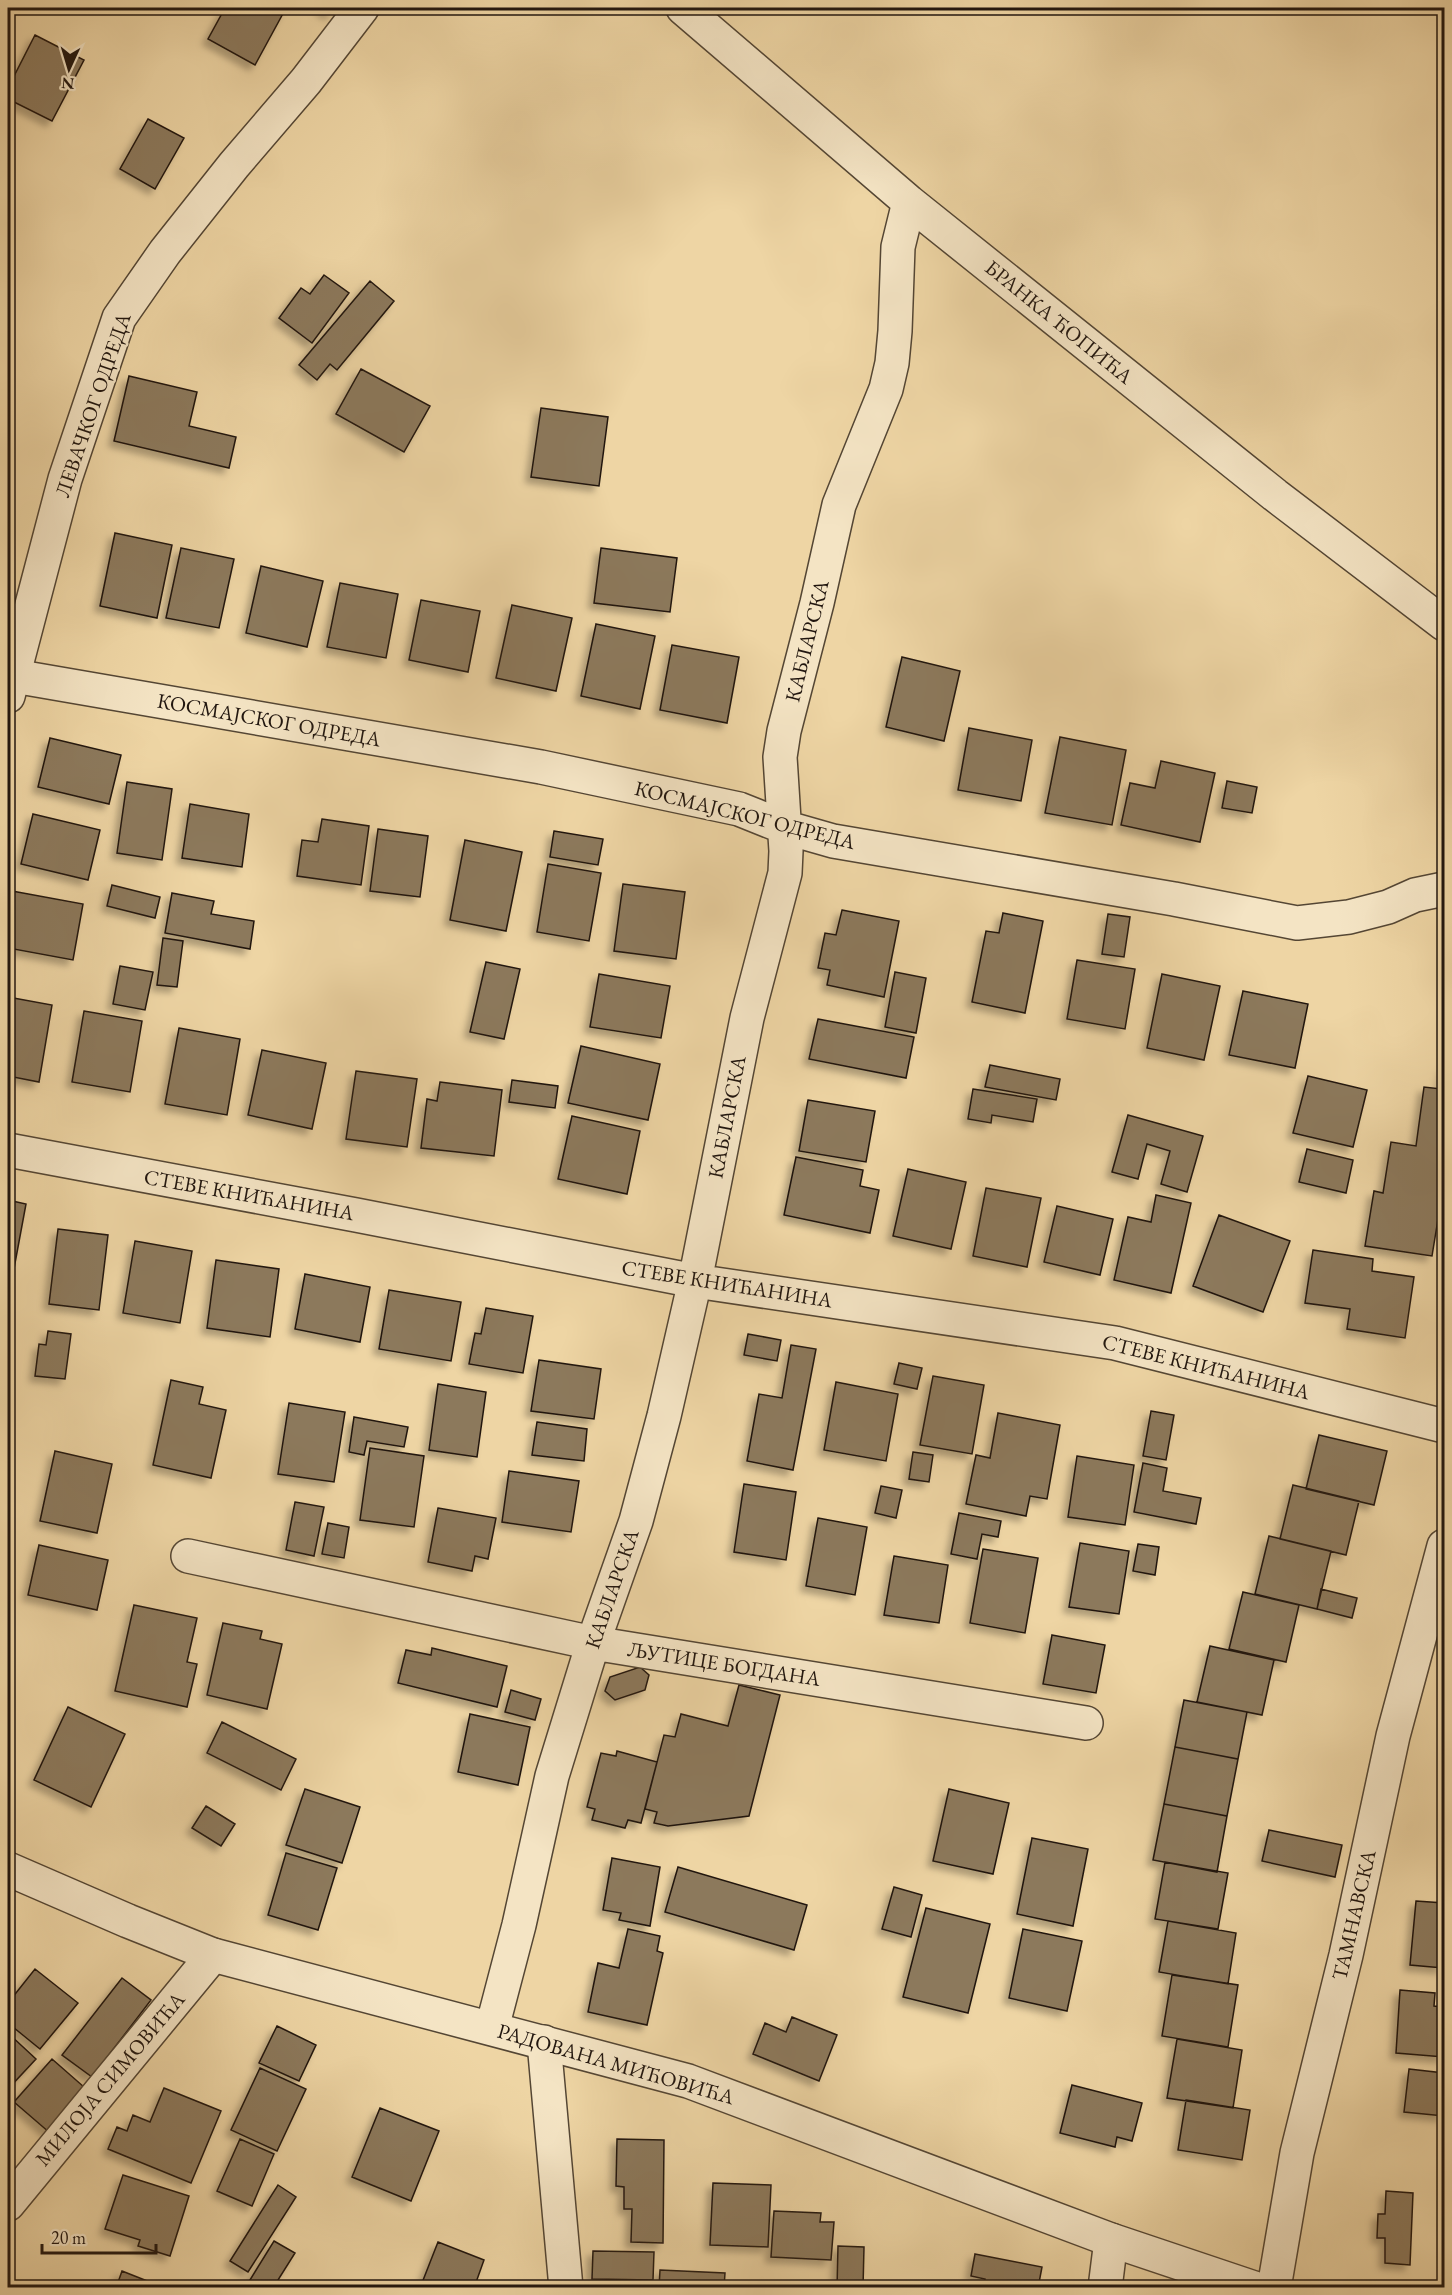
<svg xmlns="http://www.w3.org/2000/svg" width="1452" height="2295" font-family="'EB Garamond',serif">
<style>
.building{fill:#8c795c;stroke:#21160f;stroke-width:1.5;filter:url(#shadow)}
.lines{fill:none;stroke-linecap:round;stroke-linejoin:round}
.minor-casing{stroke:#544634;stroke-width:36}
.tertiary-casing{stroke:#544634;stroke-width:36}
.minor{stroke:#f4e4c4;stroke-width:33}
.tertiary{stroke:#f4e4c4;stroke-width:33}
.labels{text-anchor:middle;stroke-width:5;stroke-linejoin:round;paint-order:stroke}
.street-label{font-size:21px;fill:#21160f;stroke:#f4e4c4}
</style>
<defs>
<filter id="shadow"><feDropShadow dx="-5.5" dy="5.5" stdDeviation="3" flood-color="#0004"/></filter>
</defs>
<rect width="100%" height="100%" fill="#eed5a4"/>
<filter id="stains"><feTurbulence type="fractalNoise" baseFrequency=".00333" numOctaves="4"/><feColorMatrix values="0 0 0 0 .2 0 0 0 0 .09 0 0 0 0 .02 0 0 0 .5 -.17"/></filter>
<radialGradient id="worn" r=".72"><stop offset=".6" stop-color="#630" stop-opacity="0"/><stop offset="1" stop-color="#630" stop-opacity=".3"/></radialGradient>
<path class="building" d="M 225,8 L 286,8 L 255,65 L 208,39 Z
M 320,8 L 334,8 L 330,14 Z
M 35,35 L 84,60 L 52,121 L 8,99 L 8,88 Z
M 148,119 L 184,138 L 155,189 L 120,169 Z
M 324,275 L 349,293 L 312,343 L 279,318 L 301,288 L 310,294 Z
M 370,281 L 394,301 L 337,370 L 330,364 L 317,380 L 299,365 Z
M 361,369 L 430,406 L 404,452 L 336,414 Z
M 129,376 L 197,392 L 189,426 L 236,437 L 229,468 L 114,441 Z
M 541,408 L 608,417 L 599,486 L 531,477 Z
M 115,533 L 172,545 L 157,618 L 100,606 Z
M 181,548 L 234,559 L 219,628 L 166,618 Z
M 601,548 L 677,558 L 670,612 L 594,603 Z
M 261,566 L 323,581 L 307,647 L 246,633 Z
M 340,583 L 398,594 L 386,658 L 327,647 Z
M 421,600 L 480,611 L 468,672 L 409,660 Z
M 512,605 L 572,618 L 556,691 L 496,678 Z
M 596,624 L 655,636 L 640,709 L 581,696 Z
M 672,645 L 739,657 L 727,723 L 660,710 Z
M 902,657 L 960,671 L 944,741 L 886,727 Z
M 969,728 L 1032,740 L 1021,801 L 958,790 Z
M 1060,737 L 1126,750 L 1112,825 L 1045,813 Z
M 50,738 L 121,755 L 109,804 L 38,787 Z
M 1161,761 L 1215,773 L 1200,842 L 1121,825 L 1130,783 L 1155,788 Z
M 1227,781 L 1257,787 L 1252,813 L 1222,808 Z
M 127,782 L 172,789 L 162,860 L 117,853 Z
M 190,804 L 249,814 L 242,867 L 182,858 Z
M 33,814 L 100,830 L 88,880 L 21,864 Z
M 322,819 L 369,826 L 361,885 L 297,876 L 302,840 L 318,842 Z
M 378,829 L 428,836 L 420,897 L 370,891 Z
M 554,831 L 603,839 L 598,865 L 550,857 Z
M 465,840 L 522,852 L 506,931 L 450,920 Z
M 548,864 L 601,873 L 589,941 L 537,932 Z
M 623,884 L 685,892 L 676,959 L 614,951 Z
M 112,885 L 160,897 L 155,918 L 107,906 Z
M 12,891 L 83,904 L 73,960 L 8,948 L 8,916 Z
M 172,893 L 214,901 L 211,914 L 254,921 L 250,949 L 165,933 Z
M 842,910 L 899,921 L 884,997 L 827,985 L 830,970 L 818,968 L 825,933 L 836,935 Z
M 1003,913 L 1043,921 L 1025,1013 L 972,1002 L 986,931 L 999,933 Z
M 1108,914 L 1130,917 L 1124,957 L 1102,954 Z
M 163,938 L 183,941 L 177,987 L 157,985 Z
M 1077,960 L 1135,969 L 1125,1029 L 1067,1019 Z
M 486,962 L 520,969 L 504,1039 L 470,1032 Z
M 120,966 L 153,972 L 145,1010 L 113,1004 Z
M 895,972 L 926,978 L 916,1033 L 885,1027 Z
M 599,974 L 670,986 L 661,1038 L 590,1027 Z
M 1162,974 L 1220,986 L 1204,1060 L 1147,1048 Z
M 1243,991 L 1308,1004 L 1295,1068 L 1229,1055 Z
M 8,997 L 52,1005 L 39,1082 L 8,1076 Z
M 84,1011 L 142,1021 L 130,1092 L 72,1082 Z
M 818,1019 L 914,1037 L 906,1078 L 809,1059 Z
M 179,1028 L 240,1039 L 227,1115 L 165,1104 Z
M 581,1046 L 660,1064 L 648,1120 L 568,1103 Z
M 262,1050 L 326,1063 L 312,1129 L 248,1115 Z
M 990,1065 L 1060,1079 L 1056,1100 L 985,1087 Z
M 1444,1066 L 1444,1207 L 1440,1207 L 1432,1256 L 1365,1246 L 1374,1191 L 1383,1193 L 1391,1142 L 1416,1146 L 1424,1087 L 1441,1089 Z
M 356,1071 L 417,1079 L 407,1147 L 346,1139 Z
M 1308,1076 L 1367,1090 L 1353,1147 L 1293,1133 Z
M 512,1080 L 558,1086 L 555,1108 L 509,1102 Z
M 440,1082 L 502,1090 L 494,1156 L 421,1148 L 427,1099 L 437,1101 Z
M 973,1089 L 1037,1099 L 1033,1122 L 992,1115 L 991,1123 L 968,1119 Z
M 808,1100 L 875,1111 L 866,1162 L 799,1151 Z
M 1128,1115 L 1203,1136 L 1187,1192 L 1161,1184 L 1170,1151 L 1147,1144 L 1138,1179 L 1112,1172 Z
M 572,1116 L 640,1131 L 627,1194 L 558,1179 Z
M 1307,1149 L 1353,1160 L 1346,1193 L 1299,1182 Z
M 796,1157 L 863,1170 L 860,1186 L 879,1190 L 870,1233 L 784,1215 Z
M 908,1169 L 966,1182 L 951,1249 L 893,1236 Z
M 986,1188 L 1041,1198 L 1027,1267 L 973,1256 Z
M 1156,1195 L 1191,1203 L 1171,1293 L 1114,1280 L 1128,1217 L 1151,1222 Z
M 8,1200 L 26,1204 L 8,1301 Z
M 1057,1206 L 1113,1219 L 1100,1275 L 1044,1262 Z
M 1219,1215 L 1290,1241 L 1263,1312 L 1193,1286 Z
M 58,1229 L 108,1235 L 99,1310 L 49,1304 Z
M 135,1241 L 192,1251 L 180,1323 L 123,1313 Z
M 1313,1250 L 1373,1259 L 1372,1271 L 1414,1277 L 1405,1338 L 1347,1329 L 1350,1309 L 1305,1303 Z
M 216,1260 L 279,1269 L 270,1337 L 207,1328 Z
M 305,1274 L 370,1287 L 360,1342 L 295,1329 Z
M 389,1290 L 461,1302 L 451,1361 L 379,1349 Z
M 486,1308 L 533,1316 L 523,1373 L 469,1364 L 475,1333 L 481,1334 Z
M 48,1331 L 71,1334 L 65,1379 L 35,1376 L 39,1344 L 46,1345 Z
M 748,1334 L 781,1340 L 777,1361 L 744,1355 Z
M 791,1345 L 816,1349 L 793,1470 L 747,1461 L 759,1394 L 782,1398 Z
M 539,1360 L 601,1369 L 594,1419 L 531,1411 Z
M 899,1363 L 922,1368 L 917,1389 L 894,1384 Z
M 933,1376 L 984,1385 L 972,1454 L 920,1445 Z
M 171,1380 L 203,1387 L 199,1404 L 226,1410 L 211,1478 L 153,1465 Z
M 836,1382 L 898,1394 L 886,1461 L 824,1450 Z
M 438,1384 L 486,1392 L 477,1457 L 429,1450 Z
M 289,1403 L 345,1412 L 334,1482 L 278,1474 Z
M 1151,1411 L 1174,1415 L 1166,1460 L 1143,1456 Z
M 998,1413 L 1060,1425 L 1047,1499 L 1030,1496 L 1026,1516 L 966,1504 L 976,1455 L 990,1458 Z
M 354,1417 L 408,1427 L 404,1447 L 367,1441 L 364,1455 L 349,1452 Z
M 537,1422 L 587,1429 L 584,1461 L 532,1455 Z
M 1319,1435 L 1387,1451 L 1374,1505 L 1306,1489 Z
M 370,1448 L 424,1456 L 414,1527 L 360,1520 Z
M 55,1451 L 112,1464 L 97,1533 L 40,1521 Z
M 913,1452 L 933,1455 L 929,1482 L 909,1479 Z
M 1077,1456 L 1134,1465 L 1125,1525 L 1068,1517 Z
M 1143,1463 L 1167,1468 L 1163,1491 L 1201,1498 L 1196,1524 L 1134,1512 Z
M 509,1471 L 579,1481 L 571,1532 L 502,1522 Z
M 744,1484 L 796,1492 L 786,1560 L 734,1552 Z
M 1293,1485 L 1359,1501 L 1346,1555 L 1280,1539 Z
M 881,1486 L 902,1490 L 896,1518 L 875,1513 Z
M 295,1502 L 324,1507 L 314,1556 L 286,1550 Z
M 438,1508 L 496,1518 L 488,1559 L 475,1556 L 472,1571 L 428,1562 Z
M 959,1513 L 1001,1521 L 998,1537 L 982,1534 L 977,1559 L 951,1554 Z
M 818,1518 L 867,1527 L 855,1595 L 806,1586 Z
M 328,1523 L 349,1527 L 344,1558 L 322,1554 Z
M 1269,1536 L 1331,1551 L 1317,1609 L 1255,1594 Z
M 1080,1543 L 1129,1551 L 1119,1614 L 1069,1607 Z
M 1138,1544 L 1159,1547 L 1155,1575 L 1133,1571 Z
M 39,1545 L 108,1560 L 97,1610 L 28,1595 Z
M 983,1549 L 1038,1558 L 1025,1633 L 970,1623 Z
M 894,1556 L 948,1565 L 939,1623 L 884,1615 Z
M 1321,1589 L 1357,1598 L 1352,1618 L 1317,1609 Z
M 1243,1592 L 1299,1605 L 1286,1662 L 1229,1649 Z
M 134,1605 L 197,1618 L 187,1662 L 197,1664 L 187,1707 L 115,1691 Z
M 223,1623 L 262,1631 L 260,1639 L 282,1644 L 267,1709 L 207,1695 Z
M 1052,1635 L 1105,1645 L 1096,1693 L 1043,1684 Z
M 1210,1646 L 1274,1660 L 1262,1715 L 1197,1702 Z
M 432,1648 L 507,1666 L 497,1707 L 398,1683 L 406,1650 L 431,1655 Z
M 640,1667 L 649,1675 L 645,1690 L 615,1700 L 605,1691 L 610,1677 Z
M 739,1685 L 780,1695 L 749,1816 L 668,1826 L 654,1823 L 657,1812 L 645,1809 L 664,1735 L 675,1737 L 681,1714 L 728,1726 Z
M 511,1690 L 541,1699 L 535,1720 L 505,1712 Z
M 1184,1700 L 1247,1712 L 1238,1759 L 1175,1747 Z
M 68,1707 L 125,1734 L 91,1807 L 34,1780 Z
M 470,1714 L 530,1727 L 518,1785 L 458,1772 Z
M 222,1722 L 296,1759 L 281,1790 L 207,1753 Z
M 1175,1747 L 1238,1759 L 1227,1816 L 1164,1804 Z
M 617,1751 L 657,1762 L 641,1823 L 628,1820 L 625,1828 L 592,1820 L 595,1809 L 587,1807 L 601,1753 L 616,1756 Z
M 305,1789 L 360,1807 L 342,1863 L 286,1845 Z
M 949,1789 L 1009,1803 L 993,1874 L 933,1861 Z
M 1164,1804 L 1227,1816 L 1217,1872 L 1153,1860 Z
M 206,1806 L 235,1824 L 221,1846 L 192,1828 Z
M 1269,1830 L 1342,1845 L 1335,1877 L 1262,1861 Z
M 1032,1838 L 1088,1849 L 1073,1926 L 1017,1914 Z
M 286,1853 L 337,1868 L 318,1930 L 268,1915 Z
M 612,1858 L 660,1867 L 650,1926 L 619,1920 L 621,1913 L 603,1910 Z
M 1165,1862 L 1228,1873 L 1218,1929 L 1155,1919 Z
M 678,1867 L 807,1905 L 794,1950 L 665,1912 Z
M 894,1887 L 922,1895 L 911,1937 L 882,1929 Z
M 1416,1901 L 1444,1903 L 1443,1968 L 1410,1965 Z
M 926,1908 L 990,1924 L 968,2013 L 903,1997 Z
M 1168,1921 L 1236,1933 L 1228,1984 L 1159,1972 Z
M 628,1929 L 660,1936 L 657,1951 L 663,1953 L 647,2025 L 588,2012 L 598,1963 L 619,1968 Z
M 1023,1929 L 1082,1941 L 1067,2011 L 1009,1998 Z
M 35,1969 L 78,2003 L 40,2049 L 8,2023 L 8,2003 Z
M 1172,1975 L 1238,1985 L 1228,2047 L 1162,2036 Z
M 122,1978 L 151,2000 L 92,2077 L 62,2055 Z
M 1400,1990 L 1435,1993 L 1434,2006 L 1444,2007 L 1444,2057 L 1396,2053 Z
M 792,2017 L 837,2035 L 819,2081 L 753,2054 L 765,2023 L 786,2032 Z
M 277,2026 L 316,2045 L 299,2081 L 259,2063 Z
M 8,2033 L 36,2059 L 8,2089 Z
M 1177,2039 L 1242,2050 L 1233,2108 L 1167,2098 Z
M 52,2059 L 84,2087 L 50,2133 L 14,2102 Z
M 260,2068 L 306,2089 L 277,2151 L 231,2130 Z
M 1409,2069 L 1444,2073 L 1444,2116 L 1404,2112 Z
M 1072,2085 L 1142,2103 L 1132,2141 L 1117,2137 L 1115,2147 L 1060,2133 Z
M 164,2088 L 221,2111 L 191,2183 L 108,2149 L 117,2127 L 127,2131 L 133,2115 L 150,2122 Z
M 1186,2100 L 1250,2110 L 1242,2160 L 1178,2150 Z
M 380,2108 L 439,2131 L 411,2201 L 352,2177 Z
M 240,2139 L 274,2154 L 252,2206 L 217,2191 Z
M 617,2139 L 664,2140 L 663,2243 L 631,2242 L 632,2209 L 624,2209 L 624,2187 L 616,2186 Z
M 123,2175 L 189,2196 L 170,2256 L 138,2246 L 140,2240 L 105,2229 Z
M 713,2183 L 771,2185 L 768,2247 L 710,2245 Z
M 278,2185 L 296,2197 L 248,2272 L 230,2261 Z
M 1386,2191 L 1413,2193 L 1410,2265 L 1385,2263 L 1385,2238 L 1377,2238 L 1378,2214 L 1385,2214 Z
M 774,2211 L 821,2213 L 820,2222 L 834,2222 L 831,2260 L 771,2257 Z
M 274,2241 L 295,2253 L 273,2288 L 245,2288 Z
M 438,2242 L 484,2260 L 474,2288 L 420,2288 Z
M 838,2246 L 864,2247 L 863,2288 L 837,2288 Z
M 593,2251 L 654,2252 L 653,2280 L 592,2279 Z
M 975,2254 L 1042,2267 L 1038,2288 L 983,2288 L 985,2279 L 971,2276 Z
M 660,2270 L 725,2273 L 724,2288 L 659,2288 Z
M 122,2271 L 165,2288 L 116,2288 Z"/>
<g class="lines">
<defs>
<path id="minor" d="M 683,8 L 909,202 L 1275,495 L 1444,624
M 8,675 L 541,767 L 739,809 L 784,827 L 833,841 L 1174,899 L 1297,923 L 1349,917 L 1388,907 L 1415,895 L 1444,889
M 8,696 L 65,479 L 119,318 L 165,252 L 234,165 L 306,81 L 362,8
M 8,1150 L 356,1215 L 695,1281 L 1115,1343 L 1444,1426
M 188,1556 L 593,1643 L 1086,1723
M 492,2028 L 519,1925 L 552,1776 L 593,1643 L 636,1521 L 664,1416 L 695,1281 L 747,1018 L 785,873 L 786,851 L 780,757 L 784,731 L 817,603 L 839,505 L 886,389 L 892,363 L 895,331 L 898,247 L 909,202
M 544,2042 L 566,2288
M 8,2204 L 213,1955
M 1105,2288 L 1111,2240
M 1274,2288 L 1297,2153 L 1346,1955 L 1393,1736 L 1444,1546"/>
<path id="tertiary" d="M 8,1869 L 128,1921 L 213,1955 L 688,2081 L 1111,2240 L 1254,2288"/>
</defs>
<use href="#minor" class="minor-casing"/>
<use href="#tertiary" class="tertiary-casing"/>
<use href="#minor" class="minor"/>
<use href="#tertiary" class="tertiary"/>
</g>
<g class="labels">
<g class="street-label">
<text transform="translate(1059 322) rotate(39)" y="7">БРАНКА ЋОПИЋА</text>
<text transform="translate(93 405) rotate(-71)" y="7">ЛЕВАЧКОГ ОДРЕДА</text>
<text transform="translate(807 641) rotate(-76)" y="7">КАБЛАРСКА</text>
<text transform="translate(269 720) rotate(10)" y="7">КОСМАЈСКОГ ОДРЕДА</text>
<text transform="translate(745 815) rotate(14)" y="7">КОСМАЈСКОГ ОДРЕДА</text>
<text transform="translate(727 1117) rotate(-79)" y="7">КАБЛАРСКА</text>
<text transform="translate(249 1195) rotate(10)" y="7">СТЕВЕ КНИЋАНИНА</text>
<text transform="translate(727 1284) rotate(9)" y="7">СТЕВЕ КНИЋАНИНА</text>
<text transform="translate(1206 1367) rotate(14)" y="7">СТЕВЕ КНИЋАНИНА</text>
<text transform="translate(612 1589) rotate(-71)" y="7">КАБЛАРСКА</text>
<text transform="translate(724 1664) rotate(9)" y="7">ЉУТИЦЕ БОГДАНА</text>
<text transform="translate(1354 1915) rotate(-77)" y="7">ТАМНАВСКА</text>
<text transform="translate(616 2064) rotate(16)" y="7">РАДОВАНА МИЋОВИЋА</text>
<text transform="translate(110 2079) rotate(-50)" y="7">МИЛОЈА СИМОВИЋА</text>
</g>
</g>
<rect width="1452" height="2295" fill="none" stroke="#eed5a4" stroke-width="30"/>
<rect x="9" y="9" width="1434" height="2277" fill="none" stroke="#21160f" stroke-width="3"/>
<rect x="15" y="15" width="1422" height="2265" fill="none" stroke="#21160f" stroke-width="1.5"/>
<g transform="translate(69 69) rotate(184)" stroke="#f4e4c4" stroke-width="4.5" paint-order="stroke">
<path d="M0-4.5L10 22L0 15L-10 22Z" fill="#21160f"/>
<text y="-9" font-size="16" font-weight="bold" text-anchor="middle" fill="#21160f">N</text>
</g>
<path d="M42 2244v9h114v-9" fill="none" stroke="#21160f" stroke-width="3"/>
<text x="51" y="2244" font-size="18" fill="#21160f" stroke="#f4e4c4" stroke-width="4.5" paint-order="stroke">20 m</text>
<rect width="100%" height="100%" filter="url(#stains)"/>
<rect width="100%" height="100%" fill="url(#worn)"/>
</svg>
